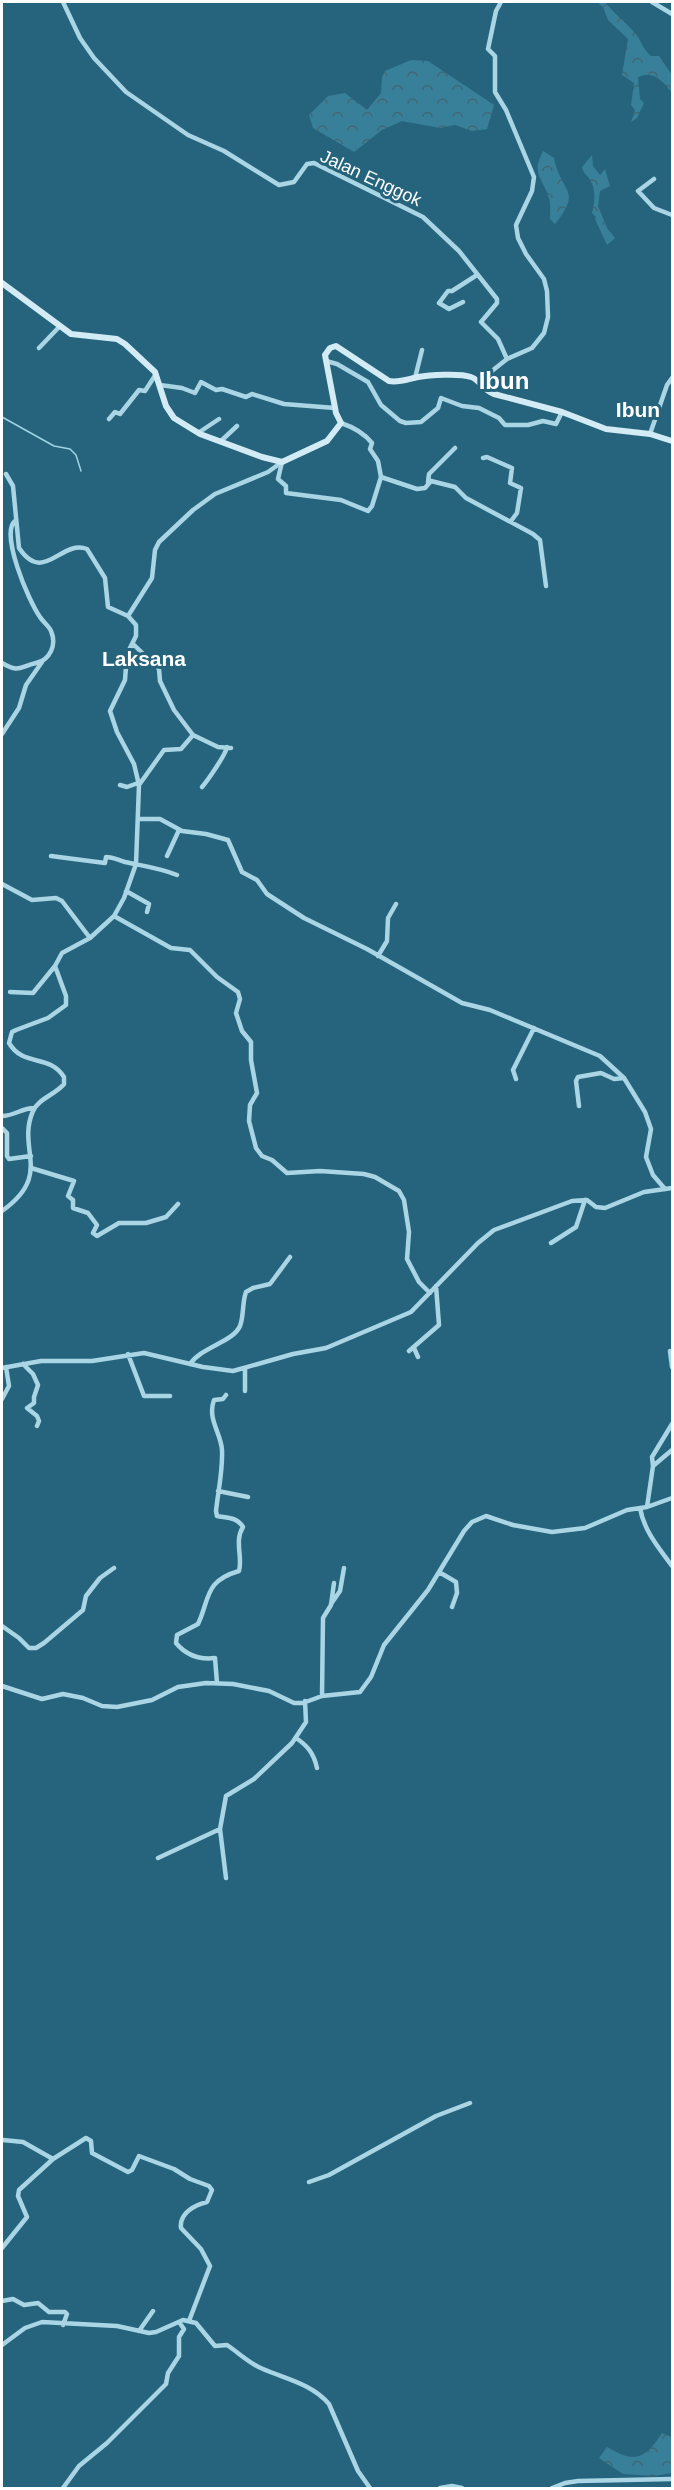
<svg xmlns="http://www.w3.org/2000/svg" width="674" height="2490" font-family="Arial,sans-serif">
<style>
.forest{fill:url(#forest-crowns)}
.lines{fill:none;stroke-linecap:round;stroke-linejoin:round}
.stream{stroke:#9dd3e5;stroke-width:1.5}
.minor{stroke:#a9d5e5;stroke-width:4.5}
.secondary{stroke:#d2ebf4;stroke-width:6}
.labels{text-anchor:middle;stroke-width:6;stroke-linejoin:round;paint-order:stroke}
.street-label{font-size:18px;fill:#fff;stroke:#25647c}
.quarter-label{font-size:21px;font-weight:bold;fill:#fff;stroke:#25647c}
.district-label{font-size:24px;font-weight:bold;fill:#fff;stroke:#25647c}
</style>
<defs>
<pattern id="forest-crowns" width="20" height="18" patternUnits="userSpaceOnUse" patternTransform="scale(1.5)"><rect width="20" height="18" fill="#388099"/><path d="M2 6a3 3 0 1 1 6 0M12 15a3 3 0 1 1 6 0" fill="none" stroke="#426672"/></pattern>
</defs>
<rect width="100%" height="100%" fill="#25647c"/>
<path class="forest" d="M 597,2 L 605,2 C 614,14 626,22 635,33 C 642,41 642,49 651,56 L 659,56 L 672,75 L 672,93 C 662,80 654,71 638,77 L 640,99 L 644,103 L 637,118 L 631,122 L 635,110 L 631,105 L 634,83 L 622,75 L 628,39 L 608,20 L 603,7 Z
M 411,60 L 428,61 L 494,105 L 487,129 L 472,131 L 455,125 L 440,128 L 402,121 L 382,130 L 354,152 L 313,128 L 309,115 L 328,96 L 345,93 L 367,110 L 381,93 L 382,77 L 385,71 Z
M 543,151 L 554,158 C 561,194 583,188 555,224 L 550,219 C 550,212 551,204 549,198 C 542,176 531,175 543,151 Z
M 592,155 L 593,166 L 600,175 L 605,169 L 610,186 L 600,191 L 598,206 L 607,228 L 615,238 L 607,245 L 595,219 L 596,217 L 592,213 C 594,204 597,191 590,180 C 587,174 583,174 582,167 Z
M 662,2433 L 672,2437 L 672,2473 L 654,2476 L 623,2474 L 599,2458 L 607,2447 C 635,2464 645,2459 662,2433 Z"/>
<g class="lines">
<path class="stream" d="M 2,417 L 54,446 L 70,449 L 76,455 L 81,471"/>
<path class="minor" d="M 63,2 L 80,38 L 94,58 L 126,92 L 188,135 L 224,151 L 279,185 L 294,182 L 307,164 L 314,163 L 423,217 L 459,251 L 497,299 L 497,303 L 481,322 L 498,339 L 507,359
M 652,2 L 672,14
M 654,179 L 638,191 L 654,208 L 672,215
M 463,302 L 449,309 L 439,303 L 448,291 L 452,291 L 477,275
M 39,348 L 60,326
M 326,361 L 337,364 L 368,382 L 381,405 L 400,421 L 406,423 L 421,422 L 438,408 L 441,398 L 462,406 L 479,408 L 499,418 L 505,425 L 528,425 L 543,421 L 556,424 L 562,412
M 415,378 L 422,350
M 478,382 L 507,359 L 532,348 L 544,333 L 548,317 L 547,291 L 544,279 L 526,254 L 518,238 L 516,225 L 532,191 L 534,177 L 506,110 L 495,92 L 495,56 L 488,49 L 496,11 L 501,2
M 160,385 L 182,388 L 195,393 L 201,382 L 216,390 L 222,389 L 246,397 L 252,394 L 284,404 L 335,408
M 109,419 L 115,412 L 120,414 L 139,390 L 145,391 L 156,374
M 341,423 C 353,427 364,433 372,443 L 370,449 L 378,461 L 381,477 L 417,489 L 425,488 L 431,481 L 455,487 L 466,498 L 533,534 L 540,540 L 546,586
M 198,433 L 219,419
M 650,434 L 667,385 L 672,378
M 221,441 L 237,426
M 483,458 L 487,457 L 512,468 L 510,483 L 521,488 L 517,513 L 511,521
M 282,462 L 278,479 L 286,486 L 286,493 L 341,500 L 368,511 L 372,506 L 381,477
M 6,474 L 13,486 L 19,548 C 44,585 61,539 87,549 L 105,578 L 108,607 L 128,616
M 428,482 L 429,474 L 455,448
M 133,644 L 159,669 L 160,681 L 174,710 L 193,735 L 218,747 L 231,748
M 2,663 C 19,673 19,667 36,663 C 50,660 57,645 51,631 C 49,626 43,622 40,617 C 28,600 0,533 15,521
M 2,734 L 19,708 L 26,685 L 42,662
M 120,785 L 127,787 L 138,783
M 139,785 L 164,750 L 181,749 L 193,735
M 202,787 C 208,780 226,754 227,747
M 139,819 L 160,819 L 182,831 L 206,834 L 228,840 L 242,872 L 257,880 L 267,894 L 304,918 L 367,949 L 462,1003 L 490,1010 L 600,1056 L 624,1078 L 645,1112 L 651,1129 L 646,1157 L 653,1175 L 665,1189
M 51,856 L 105,863 L 106,857 C 113,857 118,860 125,862 C 143,866 160,868 177,875
M 167,856 L 179,830
M 2,884 L 32,900 L 56,898 L 62,901 L 90,938
M 126,891 L 149,904 L 147,912
M 114,916 L 171,948 L 190,950 L 217,977 L 238,992 L 240,999 L 236,1013 L 242,1031 L 251,1042 L 251,1060 L 257,1093 L 250,1105 L 249,1121 L 256,1148 L 262,1156 L 272,1160 L 287,1173 L 320,1171 L 364,1174 L 375,1177 L 399,1191 L 404,1200 L 409,1232 L 407,1259 L 419,1282 L 430,1293
M 378,956 L 387,941 L 388,918 L 396,904
M 10,992 L 33,993 L 55,966 L 62,953 L 90,938 L 114,916 L 124,898 L 136,864 L 139,785 L 134,764 L 117,732 L 110,711 L 125,680 L 127,654 L 136,636 L 136,625 L 128,616 L 152,578 L 155,550 L 159,542 L 193,510 L 215,494 L 268,472 L 282,462
M 516,1079 L 513,1070 L 534,1028
M 579,1106 L 576,1081 L 578,1077 L 601,1073 L 614,1079 L 624,1078
M 2,1116 C 14,1116 22,1108 34,1108
M 2,1128 L 7,1133 L 7,1156 L 9,1159 L 31,1156
M 31,1168 L 74,1181 L 68,1196 L 73,1200 L 73,1208 L 88,1213 L 97,1225 L 93,1233 L 97,1236 L 119,1223 L 146,1223 L 166,1217 L 178,1204
M 2,1211 C 54,1174 16,1150 33,1111 C 39,1098 55,1095 64,1084 L 64,1077 C 49,1053 24,1068 9,1043 L 12,1032 L 16,1030 L 48,1018 L 66,1005 L 66,996 L 55,966
M 551,1243 L 576,1227 L 585,1200
M 414,1348 L 418,1357
M 409,1351 L 439,1325 L 436,1286
M 670,1351 L 672,1367
M 128,1354 L 144,1396 L 170,1396
M 23,1364 L 33,1374 L 38,1385 L 34,1397 L 34,1403 L 27,1408 L 37,1416 L 39,1421 L 37,1426
M 190,1364 C 203,1346 233,1342 240,1326 C 244,1316 242,1303 246,1292 L 253,1288 L 270,1284 L 290,1257
M 2,1368 L 41,1361 L 92,1361 L 144,1353 L 203,1367 L 233,1371 L 293,1354 L 326,1348 L 411,1312 L 478,1243 L 494,1230 L 572,1201 L 587,1200 L 596,1207 L 605,1208 L 644,1192 L 672,1188
M 245,1369 L 245,1391
M 2,1399 L 9,1386 L 6,1367
M 653,1466 L 652,1457 L 672,1424
M 218,1491 L 248,1497
M 647,1507 L 672,1498
M 640,1508 C 644,1531 659,1548 672,1566
M 439,1572 L 456,1582 L 457,1593 L 452,1607
M 331,1604 L 340,1591 L 344,1568
M 2,1626 L 19,1638 L 29,1648 L 36,1648 L 44,1643 L 83,1610 L 86,1596 L 100,1578 L 114,1568
M 217,1683 L 215,1658 C 199,1660 186,1655 176,1643 L 177,1635 L 198,1624 C 210,1599 204,1581 239,1571 C 243,1557 234,1541 243,1527 C 237,1517 228,1518 217,1516 L 216,1511 C 218,1492 223,1470 222,1450 C 221,1433 207,1419 214,1400 L 223,1399 L 226,1395
M 2,1686 L 42,1699 L 63,1694 L 83,1698 L 102,1706 L 117,1707 L 152,1700 L 178,1687 L 206,1683 L 233,1684 L 269,1691 L 294,1703 L 303,1703 L 322,1696 L 360,1692 L 371,1677 L 384,1645 L 428,1590 L 464,1531 L 472,1522 L 486,1516 L 513,1525 L 552,1532 L 585,1528 L 627,1510 L 647,1507 L 653,1466 L 672,1450
M 322,1696 L 323,1618 L 331,1605 L 334,1583
M 296,1738 C 308,1746 314,1754 317,1768
M 158,1858 L 220,1829
M 226,1878 L 220,1829 L 226,1796 L 254,1779 L 292,1743 L 306,1722 L 305,1701
M 3,2140 L 23,2142 L 53,2159
M 309,2182 L 329,2175 L 436,2116 L 470,2103
M 2,2248 L 27,2217 L 18,2196 L 19,2190 L 53,2159 L 86,2138 L 91,2141 L 92,2153 L 128,2172 L 132,2170 L 139,2156 L 174,2169 L 190,2179 L 209,2186 L 212,2190 L 207,2202 C 195,2205 179,2213 181,2228 L 201,2249 L 210,2266 L 189,2321
M 2,2301 L 13,2299 L 24,2305 L 38,2303 L 49,2312 L 65,2312 L 67,2314 L 63,2325
M 139,2331 L 153,2311
M 2,2345 L 25,2328 L 42,2322 L 117,2326 L 149,2333 L 156,2332 L 183,2320 L 196,2323 L 215,2346 L 227,2345 C 239,2353 250,2364 263,2369 C 286,2379 312,2384 329,2404 L 358,2471 L 370,2488
M 63,2488 L 79,2466 L 107,2443 L 166,2384 L 168,2373 L 179,2356 L 179,2337 L 184,2329 L 179,2322
M 440,2488 L 452,2486 L 462,2488
M 552,2488 L 565,2483 L 578,2481 L 672,2479"/>
<path class="secondary" d="M 2,283 L 71,334 L 117,339 L 125,344 L 155,372 L 166,406 L 174,418 L 200,434 L 262,457 L 282,462 L 327,441 L 341,423 L 336,413 L 325,355 L 330,348 L 336,346 L 389,381 C 399,383 408,379 418,377 C 429,375 460,373 471,377 C 480,380 482,389 494,394 L 562,412 L 606,429 L 650,434 L 672,441"/>
</g>
<g class="labels">
<g class="street-label">
<text transform="translate(371 178) rotate(25)" y="6">Jalan Enggok</text>
</g>
<g class="quarter-label">
<text x="638" y="417">Ibun</text>
<text x="144" y="666">Laksana</text>
</g>
<g class="district-label">
<text x="504" y="389">Ibun</text>
</g>
</g>
<rect width="674" height="2490" fill="none" stroke="#ffffff" stroke-width="6"/>
</svg>
